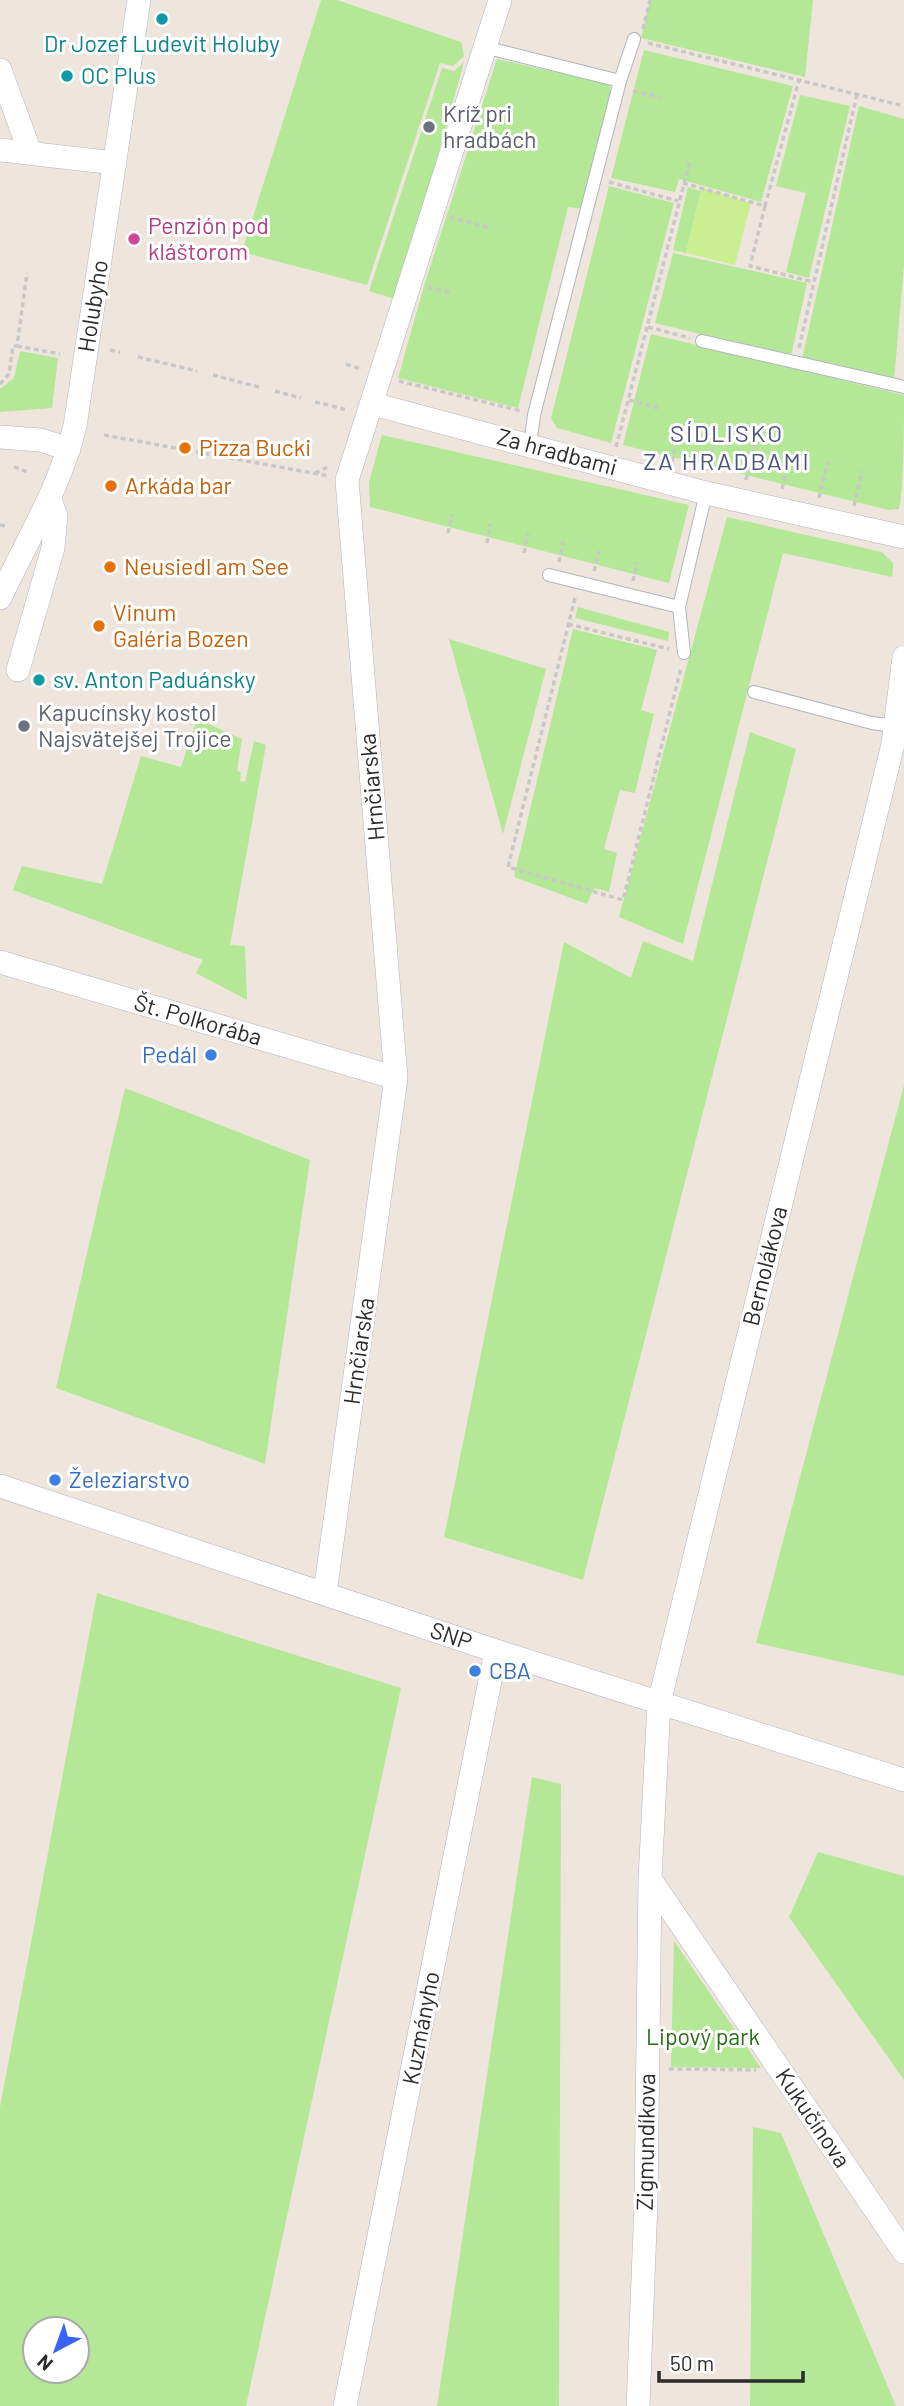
<svg xmlns="http://www.w3.org/2000/svg" width="904" height="2406" font-family="Barlow,sans-serif">
<style>
.green{fill:#b4e796;fill-rule:evenodd}
.pitch{fill:#caef91}
.lines{fill:none;stroke-linecap:round;stroke-linejoin:round}
.lane-casing{stroke:#b1b4c0;stroke-width:14}
.street-casing{stroke:#b1b4c0;stroke-width:24}
.path{stroke:#c8c8c8;stroke-width:3.5;stroke-dasharray:5 3.5;stroke-linecap:butt}
.lane{stroke:#fff;stroke-width:12}
.street{stroke:#fff;stroke-width:23}
.culture-dot{fill:#0f9aa8;stroke:#fff;stroke-width:2.5}
.worship-dot{fill:#6b7280;stroke:#fff;stroke-width:2.5}
.hotel-dot{fill:#d1479c;stroke:#fff;stroke-width:2.5}
.food-dot{fill:#e8710a;stroke:#fff;stroke-width:2.5}
.shop-dot{fill:#3f7fe0;stroke:#fff;stroke-width:2.5}
.labels{text-anchor:middle;stroke-width:6;stroke-linejoin:round;paint-order:stroke}
.culture-label{font-size:23px;fill:#0d838f;stroke:#fff;text-anchor:start}
.worship-label{font-size:23px;fill:#5b616d;stroke:#fff;text-anchor:start}
.hotel-label{font-size:23px;fill:#b23c85;stroke:#fff;text-anchor:start}
.street-label{font-size:23px;fill:#2b2b2b;stroke:#fff}
.food-label{font-size:23px;fill:#c56008;stroke:#fff;text-anchor:start}
.shop-label{font-size:23px;fill:#366cbe;stroke:#fff;text-anchor:start}
.park-label{font-size:23px;fill:#2a6e16;stroke:#fff}
.neighbourhood-label{font-size:24px;letter-spacing:2px;fill:#49547f;stroke:#fff}
</style>
<rect width="100%" height="100%" fill="#eee6dd"/>
<path class="green" d="M 321,0 L 337,0 L 461,42 L 464,56 L 453,66 L 440,63 L 367,285 L 242,252 Z
M 650,0 L 813,0 L 805,77 L 641,38 Z
M 644,50 L 793,86 L 761,202 L 679,179 L 675,192 L 611,178 Z
M 497,59 L 609,84 L 613,97 L 584,209 L 568,207 L 518,408 L 398,378 L 424,286 Z
M 464,62 L 398,300 L 369,291 L 442,68 L 454,71 Z
M 800,95 L 850,106 L 809,278 L 786,272 L 806,193 L 776,186 Z
M 859,106 L 904,119 L 904,265 L 894,381 L 802,359 Z
M 609,186 L 674,203 L 611,443 L 557,428 L 551,418 Z
M 688,187 L 701,191 L 686,253 L 673,250 Z
M 673,253 L 807,283 L 791,356 L 655,323 Z
M 651,334 L 904,395 C 904,423 904,487 899,509 L 889,510 L 623,445 Z
M 20,351 L 58,358 L 52,408 L 0,412 L 0,389 L 14,378 Z
M 382,435 L 689,505 L 669,583 L 370,507 L 369,482 Z
M 727,517 L 882,552 L 893,563 L 892,577 L 783,553 L 683,944 L 619,917 Z
M 578,607 L 669,632 L 668,641 L 575,618 Z
M 573,629 L 657,650 L 641,710 L 654,714 L 635,793 L 620,790 L 604,849 L 617,853 L 609,892 L 594,888 L 587,904 L 514,877 Z
M 449,639 L 546,669 L 503,834 Z
M 197,719 L 242,739 L 237,771 L 241,772 L 240,781 L 245,782 L 254,741 L 266,745 L 230,945 L 245,946 L 247,1000 L 196,973 L 203,960 L 13,890 L 22,866 L 102,884 L 141,756 L 181,767 Z
M 750,732 L 796,749 L 583,1580 L 444,1537 L 564,942 L 631,978 L 643,941 L 693,961 Z
M 904,1085 L 904,1676 L 756,1643 Z
M 125,1088 L 310,1160 L 265,1464 L 56,1388 Z
M 97,1593 L 401,1688 L 246,2406 L 0,2406 L 0,2107 ZM 77,2329 L 77,2371 L 35,2371 L 35,2329 Z
M 532,1777 L 561,1784 L 559,2406 L 437,2406 Z
M 818,1852 L 904,1876 L 904,2080 L 789,1917 Z
M 674,1941 L 761,2068 L 671,2067 Z
M 753,2127 L 781,2133 L 896,2406 L 750,2406 Z"/>
<path class="pitch" d="M 702,188 L 751,203 L 735,265 L 686,253 Z"/>
<g class="lines">
<defs>
<path id="lane" d="M 484,47 L 620,81 L 534,415 L 530,445
M 620,81 L 634,39
M 702,341 L 904,387
M 549,575 L 679,607 L 706,493
M 679,607 L 684,653
M 754,692 L 872,723 L 895,726"/>
<path id="street" d="M 0,70 L 30,152
M 0,150 L 115,163
M 373,404 L 706,493 L 904,537
M 0,437 L 40,440 L 69,449
M 0,598 C 27,540 60,488 75,426 L 139,0
M 18,670 L 53,548 L 56,516 L 50,500
M 0,962 L 396,1078
M 0,1486 L 496,1651 L 904,1780
M 325,1593 L 396,1078 L 347,480 L 500,0
M 650,1879 L 904,2252
M 345,2406 L 496,1651
M 638,2406 L 646,2203 L 650,1879 L 659,1703 L 893,744 L 904,657"/>
</defs>
<use href="#lane" class="lane-casing"/>
<use href="#street" class="street-casing"/>
<path class="path" d="M 643,29 L 650,0
M 648,43 L 904,106
M 633,91 L 660,97
M 609,182 L 678,201
M 683,183 L 765,206 L 799,80
M 765,206 L 750,266 L 813,282
M 450,217 L 490,228
M 428,287 L 451,293
M 648,327 L 690,338
M 17,346 L 60,354
M 799,348 L 857,94
M 110,350 L 120,352
M 138,357 L 197,371
M 346,364 L 361,369
M 213,375 L 259,387
M 399,381 L 521,411
M 0,384 L 9,374 L 13,346 L 17,346 L 27,273
M 275,391 L 301,398
M 629,400 L 658,408
M 315,402 L 329,405
M 332,406 L 347,410
M 104,435 L 329,476
M 616,447 L 690,161
M 672,462 L 680,425
M 14,467 L 28,472
M 708,471 L 715,433
M 315,473 L 330,466
M 746,480 L 754,443
M 782,489 L 791,453
M 819,498 L 828,462
M 854,506 L 862,471
M 0,525 L 5,526
M 448,533 L 452,514
M 487,543 L 490,524
M 524,553 L 528,534
M 559,562 L 563,542
M 594,571 L 599,551
M 633,581 L 637,562
M 575,598 L 508,867 L 623,900 L 681,668
M 568,624 L 669,649
M 669,2069 L 756,2070"/>
<use href="#lane" class="lane"/>
<use href="#street" class="street"/>
</g>
<g class="culture-dot">
<circle cx="162" cy="19" r="7"/>
<circle cx="67" cy="76" r="7"/>
<circle cx="39" cy="680" r="7"/>
</g>
<g class="worship-dot">
<circle cx="429" cy="127" r="7"/>
<circle cx="24" cy="726" r="7"/>
</g>
<circle class="hotel-dot" cx="134" cy="239" r="7"/>
<g class="food-dot">
<circle cx="185" cy="448" r="7"/>
<circle cx="111" cy="486" r="7"/>
<circle cx="110" cy="567" r="7"/>
<circle cx="99" cy="626" r="7"/>
</g>
<g class="shop-dot">
<circle cx="211" cy="1055" r="7"/>
<circle cx="55" cy="1480" r="7"/>
<circle cx="475" cy="1671" r="7"/>
</g>
<g class="labels">
<g class="culture-label">
<text x="162" y="52" text-anchor="middle">Dr Jozef Ludevit Holuby</text>
<text x="81" y="84">OC Plus</text>
<text x="53" y="688">sv. Anton Paduánsky</text>
</g>
<g class="worship-label">
<text x="443" y="122">Kríž pri<tspan x="443" dy="26">hradbách</tspan></text>
<text x="38" y="721">Kapucínsky kostol<tspan x="38" dy="26">Najsvätejšej Trojice</tspan></text>
</g>
<g class="hotel-label">
<text x="148" y="234">Penzión pod<tspan x="148" dy="26">kláštorom</tspan></text>
</g>
<g class="street-label">
<text transform="translate(93 306) rotate(-81)" y="8">Holubyho</text>
<text transform="translate(557 452) rotate(15)" y="8">Za hradbami</text>
<text transform="translate(372 787) rotate(-95)" y="8">Hrnčiarska</text>
<text transform="translate(198 1020) rotate(16)" y="8">Št. Polkorába</text>
<text transform="translate(765 1266) rotate(-76)" y="8">Bernolákova</text>
<text transform="translate(359 1351) rotate(-82)" y="8">Hrnčiarska</text>
<text transform="translate(451 1636) rotate(19)" y="8">SNP</text>
<text transform="translate(421 2028) rotate(-79)" y="8">Kuzmányho</text>
<text transform="translate(813 2118) rotate(56)" y="8">Kukučínova</text>
<text transform="translate(646 2142) rotate(-89)" y="8">Zigmundíkova</text>
</g>
<g class="food-label">
<text x="199" y="456">Pizza Bucki</text>
<text x="125" y="494">Arkáda bar</text>
<text x="124" y="575">Neusiedl am See</text>
<text x="113" y="621">Vinum<tspan x="113" dy="26">Galéria Bozen</tspan></text>
</g>
<g class="shop-label">
<text x="197" y="1063" text-anchor="end">Pedál</text>
<text x="69" y="1488">Železiarstvo</text>
<text x="489" y="1679">CBA</text>
</g>
<g class="park-label">
<text x="703" y="2045">Lipový park</text>
</g>
<g class="neighbourhood-label">
<text x="727" y="442">SÍDLISKO<tspan x="727" dy="28">ZA HRADBAMI</tspan></text>
</g>
</g>
<g transform="translate(56 2350) rotate(221)"><circle r="33" fill="#ffffff" stroke="#aaaaaa" stroke-width="2"/>
<path d="M0-5L12 26L0 18L-12 26Z" fill="#3963ff"/>
<text y="-10" font-size="19" font-weight="bold" text-anchor="middle" fill="#2b2b2b">N</text>
</g>
<path d="M659 2371v10h144v-10" fill="none" stroke="#2b2b2b" stroke-width="3.5"/>
<text x="670" y="2371" font-size="21" fill="#2b2b2b" stroke="#ffffff" stroke-width="5" paint-order="stroke">50 m</text>
</svg>
